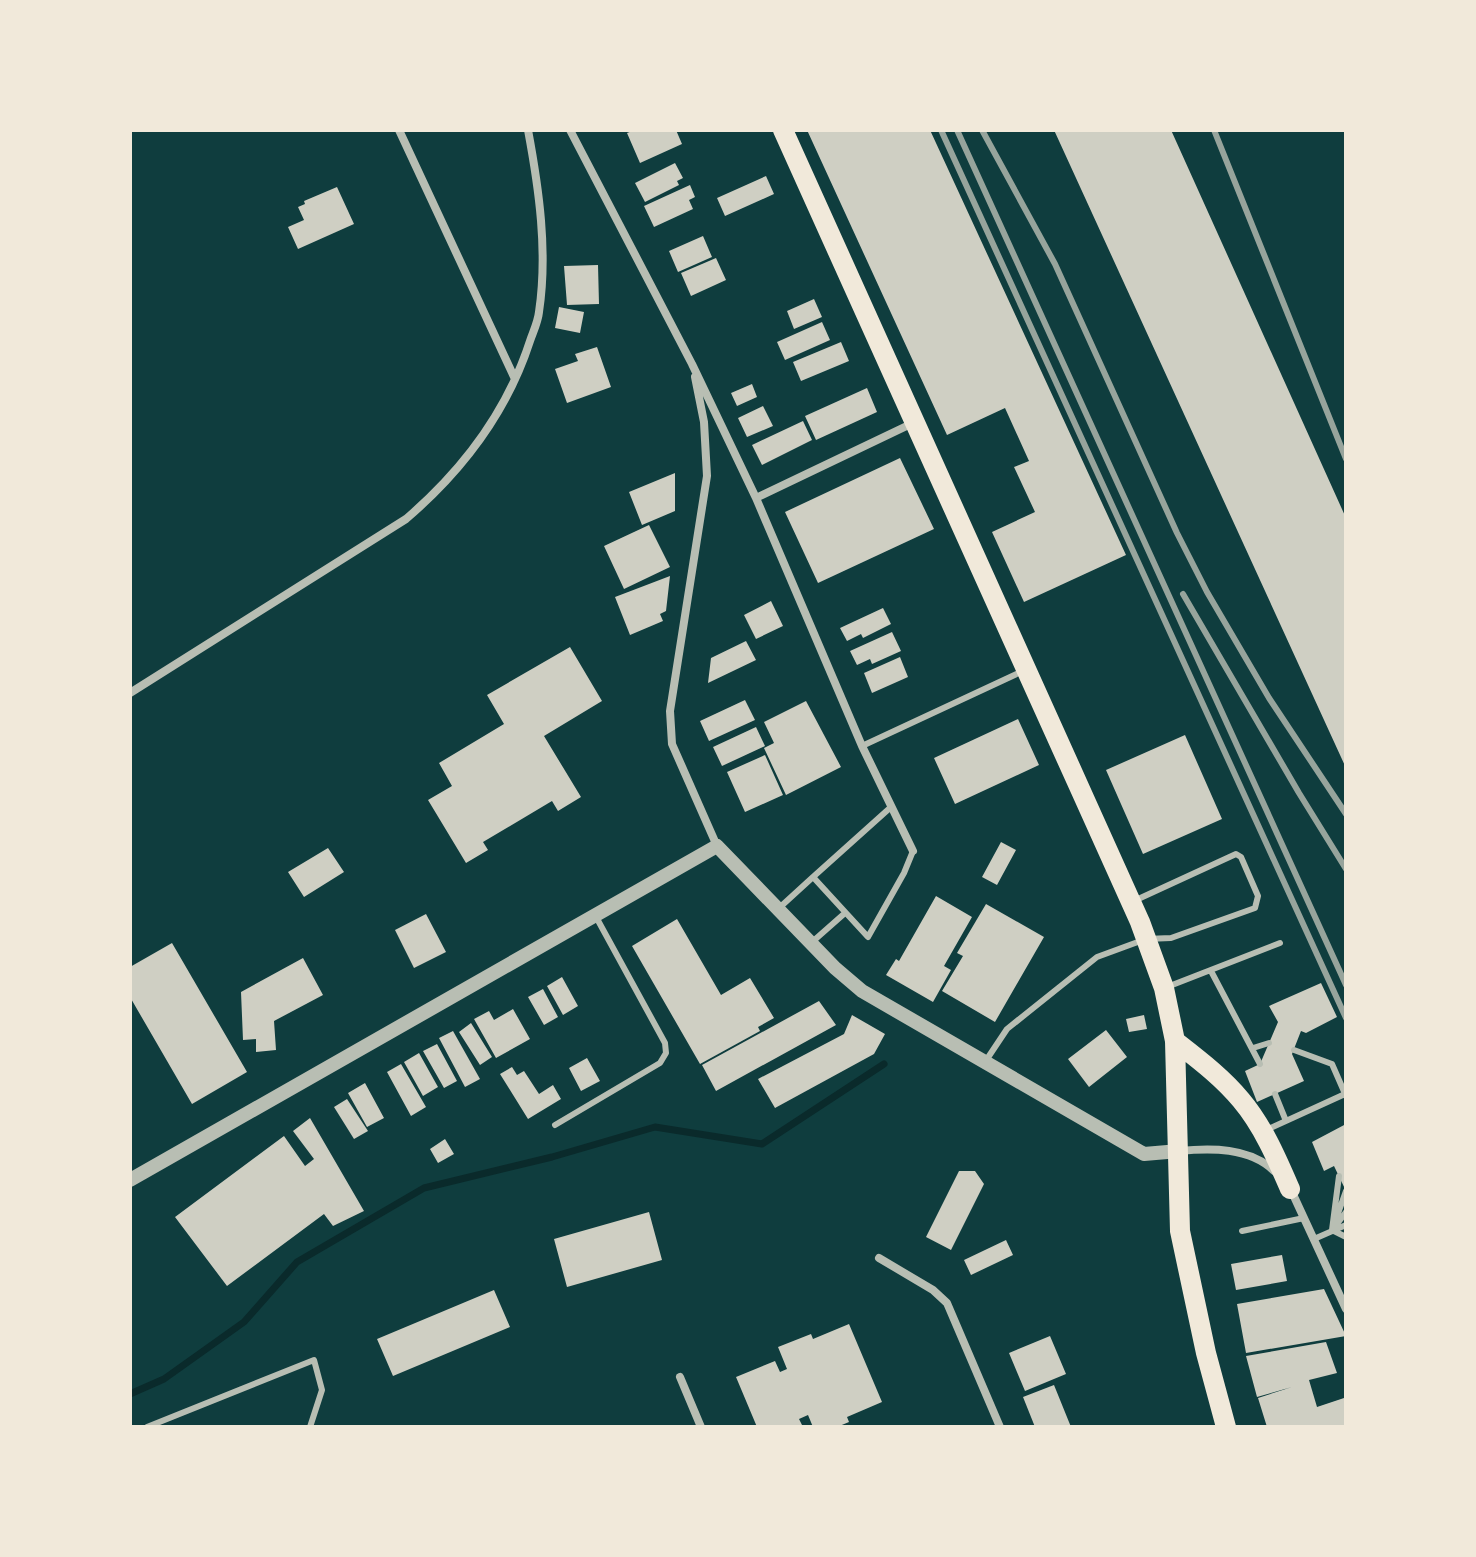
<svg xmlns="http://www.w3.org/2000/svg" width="1476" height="1557" font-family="'Archivo Narrow',sans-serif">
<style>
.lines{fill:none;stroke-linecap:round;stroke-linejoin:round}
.stream{stroke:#0a2a2b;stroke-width:7}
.building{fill:#cfcfc3}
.service{stroke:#b8beb3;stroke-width:6}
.minor{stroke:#b8beb3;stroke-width:8}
.tertiary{stroke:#b8beb3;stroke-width:14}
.primary{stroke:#f1e9da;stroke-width:20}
.rail{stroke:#97a49c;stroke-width:6}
</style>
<rect width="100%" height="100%" fill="#0f3d3e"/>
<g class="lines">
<path class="stream" d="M 130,1394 L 164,1379 L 244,1322 L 297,1262 L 424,1188 L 552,1157 L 655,1127 L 762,1144 L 884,1064"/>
</g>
<path class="building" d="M 635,130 L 676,130 L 682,144 L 640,163 L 627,133 Z
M 807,130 L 930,130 L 1126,555 L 1024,602 L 992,532 L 1035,512 L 1014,467 L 1029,461 L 1005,408 L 947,435 Z
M 1054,130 L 1171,130 L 1346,518 L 1346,768 Z
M 675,163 L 683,178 L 677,181 L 679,185 L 645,202 L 635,183 Z
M 766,176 L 774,194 L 725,216 L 717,198 Z
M 690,185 L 695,197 L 689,200 L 693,209 L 654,227 L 644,206 Z
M 337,187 L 354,224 L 298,249 L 288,227 L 304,220 L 298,207 L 305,204 L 304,201 Z
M 703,236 L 712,257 L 678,272 L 669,251 Z
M 716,258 L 726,280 L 691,296 L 681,273 Z
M 598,265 L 599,304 L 567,305 L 564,266 Z
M 814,299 L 822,317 L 794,329 L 787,311 Z
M 559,307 L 584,312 L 580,333 L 555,328 Z
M 822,322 L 830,340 L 785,360 L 777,342 Z
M 841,342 L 849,361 L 801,381 L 793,362 Z
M 597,347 L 611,387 L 567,403 L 555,369 L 578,361 L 575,354 Z
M 752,384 L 757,397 L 737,406 L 731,393 Z
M 867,388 L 877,412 L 816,440 L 805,416 Z
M 763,406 L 773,426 L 747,437 L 738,418 Z
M 803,421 L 812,440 L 762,465 L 752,445 Z
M 900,458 L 934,529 L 818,583 L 785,512 Z
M 675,473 L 675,511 L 642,525 L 629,492 Z
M 649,525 L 670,567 L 624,589 L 604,546 Z
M 670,576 L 666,611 L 660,614 L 663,621 L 630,635 L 615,597 Z
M 771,601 L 783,626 L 756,639 L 744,615 Z
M 883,608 L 891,624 L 863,638 L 861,634 L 847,641 L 840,628 Z
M 892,632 L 901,651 L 872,664 L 870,659 L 857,665 L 850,651 Z
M 746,641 L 756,660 L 708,683 L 711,658 Z
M 570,647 L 602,701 L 544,736 L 581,797 L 558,811 L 552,801 L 483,842 L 488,850 L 466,863 L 428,800 L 452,786 L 439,763 L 504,724 L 487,695 Z
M 900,657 L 908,677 L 872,693 L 864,673 Z
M 745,700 L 755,720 L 709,741 L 700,721 Z
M 806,701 L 841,767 L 786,795 L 764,748 L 774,743 L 764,722 Z
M 1018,719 L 1039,765 L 955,804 L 934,758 Z
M 756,727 L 765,746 L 722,766 L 713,747 Z
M 1185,735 L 1222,819 L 1143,854 L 1106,770 Z
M 765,755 L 783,795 L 745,812 L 727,772 Z
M 1001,842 L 1016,850 L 997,885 L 982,877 Z
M 328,848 L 344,872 L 304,897 L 288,872 Z
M 936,896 L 972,917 L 944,966 L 951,970 L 933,1002 L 886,975 L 896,959 L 899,961 Z
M 986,904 L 1044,937 L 995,1022 L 942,991 L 963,956 L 957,953 Z
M 426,914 L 446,952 L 414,968 L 395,930 Z
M 677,919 L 721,995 L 750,978 L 774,1018 L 758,1027 L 760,1031 L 700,1064 L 632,946 Z
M 172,943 L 247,1072 L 192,1104 L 130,997 L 130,967 Z
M 303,958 L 323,995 L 274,1021 L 276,1050 L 256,1052 L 256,1039 L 243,1040 L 241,992 Z
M 562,977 L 578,1006 L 563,1015 L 547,986 Z
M 1321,983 L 1337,1017 L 1306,1033 L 1301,1031 L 1292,1054 L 1304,1081 L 1257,1102 L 1245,1071 L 1260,1064 L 1278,1022 L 1269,1006 Z
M 543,989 L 558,1017 L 544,1025 L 528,997 Z
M 819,1001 L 836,1025 L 716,1091 L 702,1065 Z
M 513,1009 L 530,1039 L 496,1058 L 474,1019 L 489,1011 L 494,1020 Z
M 852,1015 L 885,1034 L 874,1054 L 775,1108 L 758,1079 L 844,1034 Z
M 1144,1015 L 1147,1029 L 1129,1032 L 1126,1019 Z
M 471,1023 L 492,1057 L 480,1065 L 459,1032 Z
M 1106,1030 L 1127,1057 L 1089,1087 L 1068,1059 Z
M 453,1031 L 480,1079 L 465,1087 L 439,1038 Z
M 437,1044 L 457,1081 L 444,1088 L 423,1051 Z
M 419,1053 L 438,1087 L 423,1096 L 404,1062 Z
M 587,1058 L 600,1081 L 581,1091 L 569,1068 Z
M 401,1064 L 426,1107 L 411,1116 L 387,1072 Z
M 512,1067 L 517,1075 L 524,1071 L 539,1094 L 553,1085 L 561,1099 L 528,1119 L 500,1074 Z
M 365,1083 L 384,1118 L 367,1127 L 348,1093 Z
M 347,1099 L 368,1131 L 354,1139 L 334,1107 Z
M 310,1118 L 364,1211 L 333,1226 L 324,1214 L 227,1286 L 175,1217 L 284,1136 L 305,1166 L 314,1159 L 293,1131 Z
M 1346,1124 L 1346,1191 L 1334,1166 L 1324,1171 L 1312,1142 Z
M 445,1139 L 454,1154 L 438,1163 L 430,1149 Z
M 959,1171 L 975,1171 L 984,1184 L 951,1250 L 926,1237 Z
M 649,1212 L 662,1260 L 567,1287 L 554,1239 Z
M 1006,1240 L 1013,1255 L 971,1275 L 964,1260 Z
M 1282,1255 L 1287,1281 L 1236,1290 L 1231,1264 Z
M 1324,1289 L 1346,1336 L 1246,1353 L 1237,1304 Z
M 494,1290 L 510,1327 L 393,1376 L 377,1339 Z
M 849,1324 L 882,1402 L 847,1417 L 849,1422 L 837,1427 L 813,1427 L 808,1415 L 799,1419 L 803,1427 L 757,1427 L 736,1377 L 775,1361 L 780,1372 L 787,1369 L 778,1347 L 811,1334 L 813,1339 Z
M 1050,1336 L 1066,1374 L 1025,1391 L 1009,1353 Z
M 1326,1342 L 1337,1373 L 1309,1380 L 1317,1407 L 1344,1398 L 1346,1427 L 1267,1427 L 1258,1398 L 1292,1387 L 1257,1397 L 1246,1356 Z
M 1054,1385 L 1071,1427 L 1035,1427 L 1023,1397 Z"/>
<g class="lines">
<path class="service" d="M 862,746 L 1023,671
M 813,877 L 891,807
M 778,909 L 813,877 L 868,937 L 904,873 L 913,851
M 811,943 L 845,913
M 1211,971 L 1260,1064
M 1167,987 L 1280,943
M 1253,1048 L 1269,1043
M 1294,1050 L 1332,1064 L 1346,1096
M 985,1062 L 1007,1029 L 1097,957 L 1146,939 L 1171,938 L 1255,908 L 1258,896 L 1241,857 L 1236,854 L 1136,900
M 1275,1094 L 1286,1121
M 555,1125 L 660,1063 L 666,1053 L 665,1043 L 595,915
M 1264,1131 L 1345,1094
M 1336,1219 L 1346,1191
M 1337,1224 L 1346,1212
M 1332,1230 L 1339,1176
M 1332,1230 L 1346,1237
M 1242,1231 L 1304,1218
M 1314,1239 L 1346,1225
M 147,1427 L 314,1360 L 322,1390 L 310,1427"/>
<path class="minor" d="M 399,130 L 515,379
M 570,130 L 692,364 L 756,498 L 862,746 L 913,851
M 695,377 L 704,422 L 707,476 L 670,711 L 672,744 L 717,846
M 756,498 L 913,423
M 130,693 L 406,519 C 462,471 507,412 530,341 C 533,332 538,322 539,312 C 548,252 539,189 528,130
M 1179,1151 C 1210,1148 1250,1147 1274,1171
M 1291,1190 L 1346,1309
M 879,1258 L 933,1290 L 947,1303 L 1000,1427
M 680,1377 L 701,1427"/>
<path class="tertiary" d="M 130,1180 L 717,846 L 835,968 L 862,991 L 1144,1154 L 1179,1151"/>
<path class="primary" d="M 783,130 L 1081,791 L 1140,922 L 1164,988 L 1175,1041 L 1180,1231 L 1206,1353 L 1226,1427
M 1175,1041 C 1198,1059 1222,1077 1241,1100 C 1263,1126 1277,1159 1290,1189"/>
<path class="rail" d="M 941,130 L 1346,1018
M 957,130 L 1346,985
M 982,130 L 1055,264 L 1177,533 L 1207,592 L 1269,698 L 1346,814
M 1214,130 L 1346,459
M 1183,594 L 1299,793 L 1346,869"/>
</g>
<rect width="1476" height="1557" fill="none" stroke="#f1e9da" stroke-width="264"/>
</svg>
